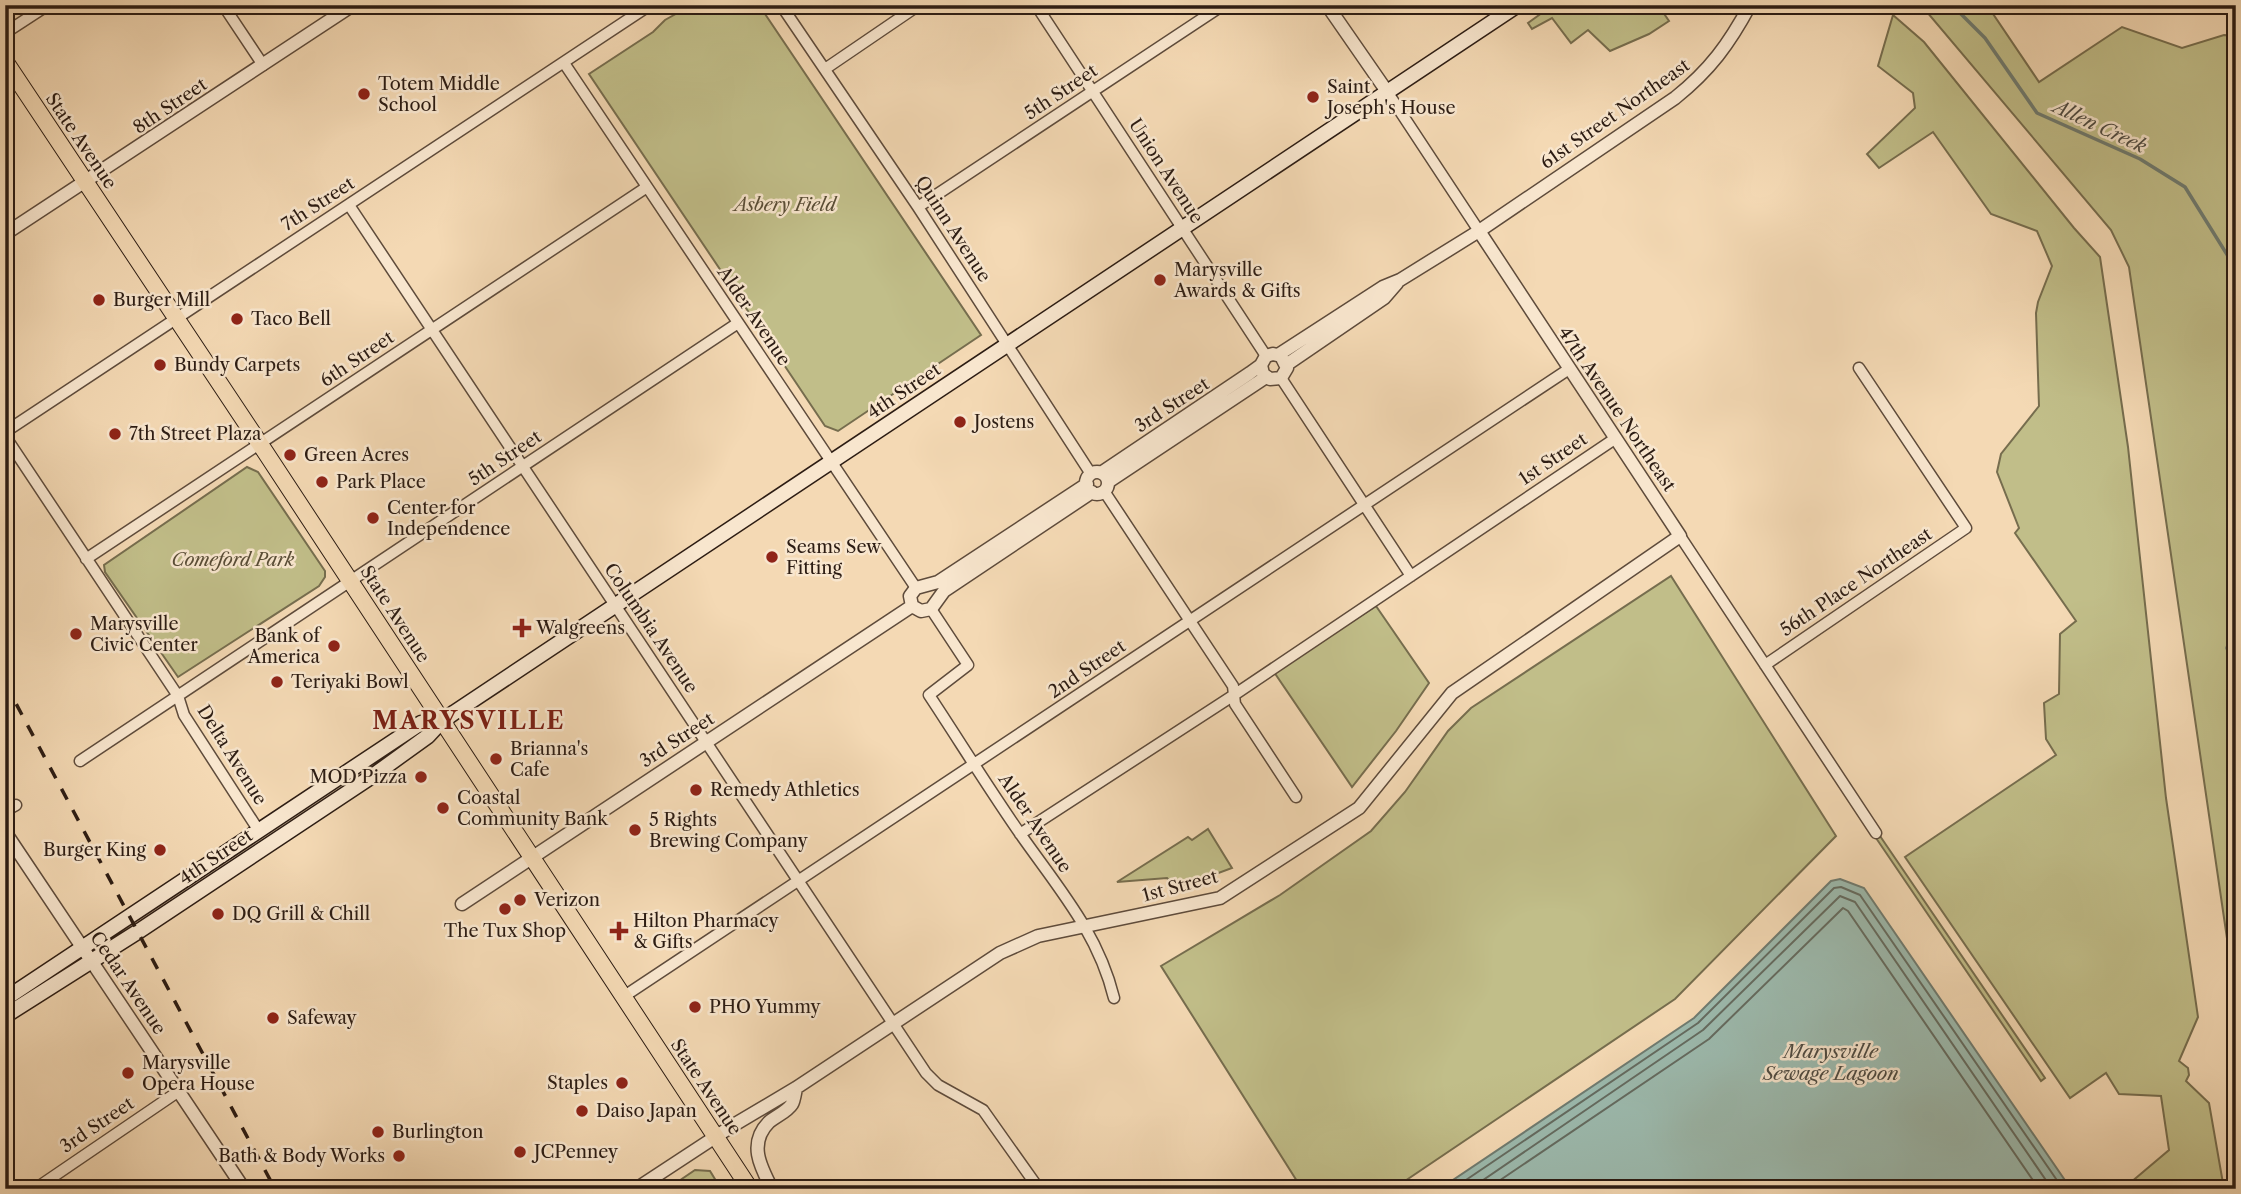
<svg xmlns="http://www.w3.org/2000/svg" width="2241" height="1194" font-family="'Libre Caslon Text',serif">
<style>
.green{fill:#c1be89;stroke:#766d4e;stroke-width:2}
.water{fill:#9cbaae;stroke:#6f7b70;stroke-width:2}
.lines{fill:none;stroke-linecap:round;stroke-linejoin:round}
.shore{stroke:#646b60;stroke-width:2}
.stream{stroke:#6f7b70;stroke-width:3.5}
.minor-casing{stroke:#5e4b3b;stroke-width:13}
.tertiary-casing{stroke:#5e4b3b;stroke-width:15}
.secondary-casing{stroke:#2c1c13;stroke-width:17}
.primary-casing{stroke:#2c1c13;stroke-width:18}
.minor{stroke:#f8e6ce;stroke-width:10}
.tertiary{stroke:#f8e6ce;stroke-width:12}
.secondary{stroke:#f8e6ce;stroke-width:14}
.primary{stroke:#f4d9b4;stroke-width:16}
.rail{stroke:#2c1c13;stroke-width:3.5;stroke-dasharray:12 12;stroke-linecap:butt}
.poi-dot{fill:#8f2418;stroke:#f8e6ce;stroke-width:2.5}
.labels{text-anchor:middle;stroke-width:5;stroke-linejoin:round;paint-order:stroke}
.poi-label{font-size:18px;fill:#2c1c13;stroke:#f8e6ce;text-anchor:start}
.street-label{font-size:18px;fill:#2c1c13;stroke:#f8e6ce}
.park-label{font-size:18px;font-style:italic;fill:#594d36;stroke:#f8e6ce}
.water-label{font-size:19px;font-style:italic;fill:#4e4b42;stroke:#f8e6ce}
.district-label{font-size:24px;font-weight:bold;letter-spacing:2px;fill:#7a1f14;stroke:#f8e6ce}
</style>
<rect width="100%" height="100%" fill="#f4d9b4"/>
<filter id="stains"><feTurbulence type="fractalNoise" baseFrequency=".00286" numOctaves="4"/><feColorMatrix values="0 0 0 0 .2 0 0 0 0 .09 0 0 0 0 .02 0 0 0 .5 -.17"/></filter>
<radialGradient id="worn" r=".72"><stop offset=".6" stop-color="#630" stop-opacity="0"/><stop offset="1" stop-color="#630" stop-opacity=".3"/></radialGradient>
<path class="green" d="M 692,5 L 759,5 L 981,335 L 838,431 L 825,426 L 589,74 L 653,32 L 665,20 Z
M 1553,5 L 1658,5 L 1669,21 L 1649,34 L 1610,51 L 1588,30 L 1571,43 L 1552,18 L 1532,29 L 1528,23 Z
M 1921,5 L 1987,5 L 2039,82 L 2122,27 L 2182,48 L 2224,35 L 2236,36 L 2236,1000 L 2129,267 L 2111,230 Z
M 1893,15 L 1924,42 L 2074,228 L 2100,257 L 2128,447 L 2166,798 L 2198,1017 L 2179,1061 L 2188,1068 L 2189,1075 L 2186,1081 L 2209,1103 L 2224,1189 L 2133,1189 L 2130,1183 L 2169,1150 L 2161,1096 L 2119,1094 L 2106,1073 L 2070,1098 L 1905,857 L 2056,755 L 2046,739 L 2044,703 L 2059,694 L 2060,634 L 2076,621 L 2015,533 L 2019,528 L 1997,472 L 2001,454 L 2039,406 L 2036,313 L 2038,302 L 2052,266 L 2037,231 L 1991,214 L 1933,132 L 1879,168 L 1867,154 L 1915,108 L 1913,93 L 1878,66 Z
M 247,467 L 258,472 L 325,571 L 325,577 L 319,586 L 178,677 L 105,572 L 104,565 Z
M 1671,576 L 1836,836 L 1675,999 L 1393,1189 L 1302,1189 L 1161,966 L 1280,895 L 1371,831 L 1405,792 L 1448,731 L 1471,708 Z
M 1376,606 L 1429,683 L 1396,731 L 1352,787 L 1274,672 Z
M 1208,829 L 1232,868 L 1186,885 L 1174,885 L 1167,878 L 1117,882 L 1188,837 L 1192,840 Z
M 1880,836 L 2045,1078 L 2041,1081 L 1876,838 Z
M 695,1170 L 710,1171 L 721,1189 L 671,1189 L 670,1187 Z"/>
<path class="water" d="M 1840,879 L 1864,888 L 2071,1189 L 1455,1189 L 1453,1180 L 1694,1018 L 1831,881 Z"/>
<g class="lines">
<path class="shore" d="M 1461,1189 L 1463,1182 L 1698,1023 L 1834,888 L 1841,887 L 1860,895 L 2063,1189
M 1470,1189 L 1703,1030 L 1840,896 L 1855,902 L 2052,1189
M 1487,1189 L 1709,1039 L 1843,908 L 1848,911 L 2039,1189"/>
<path class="stream" d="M 1952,5 L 1985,38 L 2037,113 L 2140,159 L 2185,187 L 2236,269
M 2236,621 L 2227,648 L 2236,673"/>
<defs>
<path id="minor" d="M 223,5 L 263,65
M 781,5 L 918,207 L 1091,474
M 1036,5 L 1266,356
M 5,33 L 48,5
M 564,63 L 916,588
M 825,69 L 919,5
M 1388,93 L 1479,231
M 349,205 L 926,1073 L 938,1085 L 983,1110 L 1039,1189
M 918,207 L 1223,5
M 1281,378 L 1411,576
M 5,432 L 650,5
M 5,436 L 178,696 L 184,715 L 259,831
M 1104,491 L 1233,686 L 1235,704 L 1296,797
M 1680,536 L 1876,833
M 86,559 L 647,187
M 931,609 L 968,665 L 929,695 C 960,742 989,789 1021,835 C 1059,889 1098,933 1114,998
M 1765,665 L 1966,528 L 1859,368
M 80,761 L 738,323
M 5,811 L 16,805
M 1020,834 L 1234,695 L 1616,438
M 623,997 L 1569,369
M 35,1189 L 179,1091"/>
<path id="tertiary" d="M 1327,5 L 1388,93
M 5,234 L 353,5
M 1278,355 L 1383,287 L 1400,280 L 1479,231 L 1675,98 C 1710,70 1729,44 1750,5
M 1286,365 L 1384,298 L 1397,283
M1086 483a11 11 0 1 1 22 0a11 11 0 1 1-22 0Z
M 1101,473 L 1250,373 L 1261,365 L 1266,356 L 1273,354 L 1281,356 L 1287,368 L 1281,378 L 1270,379 L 1263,374 L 1261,365
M 1108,482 L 1266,377
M 1087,484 L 938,582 L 916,588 L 910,596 L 912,606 L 921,611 L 931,609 L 944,591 L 1092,492
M 5,832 L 244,1189
M 462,904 L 912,606
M 636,1189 L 732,1126 L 796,1088 L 1000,953 L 1038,936 L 1220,898 L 1359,808 L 1452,693 L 1680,536 L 1479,231
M 772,1189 C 760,1166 748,1143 769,1122 C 776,1116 787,1112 792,1104 C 794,1101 795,1093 796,1088"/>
<path id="secondary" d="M 5,999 L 421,723 L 441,722
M 5,1016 L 139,931 L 374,775 L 428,736 L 441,722 L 455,712 L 1518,5"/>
<path id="primary" d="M 5,61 L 260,444 L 750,1189"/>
</defs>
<use href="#minor" class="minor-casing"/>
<use href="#tertiary" class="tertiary-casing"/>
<use href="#secondary" class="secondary-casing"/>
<use href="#primary" class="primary-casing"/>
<use href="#minor" class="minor"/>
<use href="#tertiary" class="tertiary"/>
<use href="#secondary" class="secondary"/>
<use href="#primary" class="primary"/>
<path class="rail" d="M 5,683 L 275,1189"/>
</g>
<g class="poi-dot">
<circle cx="364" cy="94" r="7"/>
<circle cx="1313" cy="97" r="7"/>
<circle cx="1160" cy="280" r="7"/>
<circle cx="99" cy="300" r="7"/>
<circle cx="237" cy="319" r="7"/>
<circle cx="160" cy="365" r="7"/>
<circle cx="960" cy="422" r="7"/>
<circle cx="115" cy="434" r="7"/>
<circle cx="290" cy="455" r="7"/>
<circle cx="322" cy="482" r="7"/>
<circle cx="373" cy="518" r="7"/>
<circle cx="772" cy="557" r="7"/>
<path d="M518.5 617.5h7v7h7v7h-7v7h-7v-7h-7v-7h7z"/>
<circle cx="76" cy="634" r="7"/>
<circle cx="334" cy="646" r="7"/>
<circle cx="277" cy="682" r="7"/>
<circle cx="496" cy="759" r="7"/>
<circle cx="421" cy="777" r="7"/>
<circle cx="696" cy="790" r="7"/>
<circle cx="443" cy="808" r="7"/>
<circle cx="635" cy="830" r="7"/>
<circle cx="160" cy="850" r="7"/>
<circle cx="520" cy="900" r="7"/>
<circle cx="505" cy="909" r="7"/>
<circle cx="218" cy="914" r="7"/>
<path d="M615.5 920.5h7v7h7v7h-7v7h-7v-7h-7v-7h7z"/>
<circle cx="695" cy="1007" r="7"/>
<circle cx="273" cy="1018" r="7"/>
<circle cx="128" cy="1073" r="7"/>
<circle cx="622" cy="1083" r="7"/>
<circle cx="582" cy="1111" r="7"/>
<circle cx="378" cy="1132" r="7"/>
<circle cx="520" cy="1152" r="7"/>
<circle cx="399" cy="1156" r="7"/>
</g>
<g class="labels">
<g class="poi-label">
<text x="378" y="90">Totem Middle<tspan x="378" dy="21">School</tspan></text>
<text x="1327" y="93">Saint<tspan x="1327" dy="21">Joseph's House</tspan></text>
<text x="1174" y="276">Marysville<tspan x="1174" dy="21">Awards &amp; Gifts</tspan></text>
<text x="113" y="306">Burger Mill</text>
<text x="251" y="325">Taco Bell</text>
<text x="174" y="371">Bundy Carpets</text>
<text x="974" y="428">Jostens</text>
<text x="129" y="440">7th Street Plaza</text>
<text x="304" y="461">Green Acres</text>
<text x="336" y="488">Park Place</text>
<text x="387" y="514">Center for<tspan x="387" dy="21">Independence</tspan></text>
<text x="786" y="553">Seams Sew<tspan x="786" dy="21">Fitting</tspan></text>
<text x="90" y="630">Marysville<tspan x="90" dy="21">Civic Center</tspan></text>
<text x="536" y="634">Walgreens</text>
<text x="320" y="642" text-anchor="end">Bank of<tspan x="320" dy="21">America</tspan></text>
<text x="291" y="688">Teriyaki Bowl</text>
<text x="510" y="755">Brianna's<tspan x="510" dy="21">Cafe</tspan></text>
<text x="407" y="783" text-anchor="end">MOD Pizza</text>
<text x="710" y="796">Remedy Athletics</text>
<text x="457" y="804">Coastal<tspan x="457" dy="21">Community Bank</tspan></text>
<text x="649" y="826">5 Rights<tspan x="649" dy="21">Brewing Company</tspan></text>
<text x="146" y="856" text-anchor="end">Burger King</text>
<text x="534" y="906">Verizon</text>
<text x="232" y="920">DQ Grill &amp; Chill</text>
<text x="633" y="927">Hilton Pharmacy<tspan x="633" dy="21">&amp; Gifts</tspan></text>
<text x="505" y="937" text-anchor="middle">The Tux Shop</text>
<text x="709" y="1013">PHO Yummy</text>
<text x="287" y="1024">Safeway</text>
<text x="142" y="1069">Marysville<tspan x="142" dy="21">Opera House</tspan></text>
<text x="608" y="1089" text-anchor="end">Staples</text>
<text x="596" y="1117">Daiso Japan</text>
<text x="392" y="1138">Burlington</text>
<text x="534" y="1158">JCPenney</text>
<text x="385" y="1162" text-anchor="end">Bath &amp; Body Works</text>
</g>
<g class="street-label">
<text transform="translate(1061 92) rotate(-34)" y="6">5th Street</text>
<text transform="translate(170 106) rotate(-34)" y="6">8th Street</text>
<text transform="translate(1615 114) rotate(-35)" y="6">61st Street Northeast</text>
<text transform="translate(81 141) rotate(56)" y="6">State Avenue</text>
<text transform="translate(1166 171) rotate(57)" y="6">Union Avenue</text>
<text transform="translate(318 204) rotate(-33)" y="6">7th Street</text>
<text transform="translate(953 229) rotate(57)" y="6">Quinn Avenue</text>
<text transform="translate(754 316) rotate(56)" y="6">Alder Avenue</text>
<text transform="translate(357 359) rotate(-34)" y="6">6th Street</text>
<text transform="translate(904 391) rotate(-34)" y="6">4th Street</text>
<text transform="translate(1172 405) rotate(-33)" y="6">3rd Street</text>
<text transform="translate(1617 409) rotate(56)" y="6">47th Avenue Northeast</text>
<text transform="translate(505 458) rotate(-34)" y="6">5th Street</text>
<text transform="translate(1553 459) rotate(-34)" y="6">1st Street</text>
<text transform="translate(1856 582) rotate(-34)" y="6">56th Place Northeast</text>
<text transform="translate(395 614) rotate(57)" y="6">State Avenue</text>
<text transform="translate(651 628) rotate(56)" y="6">Columbia Avenue</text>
<text transform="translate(1087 669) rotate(-34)" y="6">2nd Street</text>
<text transform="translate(677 740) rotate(-33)" y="6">3rd Street</text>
<text transform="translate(232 755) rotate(58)" y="6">Delta Avenue</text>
<text transform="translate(1035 823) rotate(56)" y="6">Alder Avenue</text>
<text transform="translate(216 857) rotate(-34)" y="6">4th Street</text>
<text transform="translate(1180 886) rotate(-15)" y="6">1st Street</text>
<text transform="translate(128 983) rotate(56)" y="6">Cedar Avenue</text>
<text transform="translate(706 1087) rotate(56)" y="6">State Avenue</text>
<text transform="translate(97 1125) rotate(-34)" y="6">3rd Street</text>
</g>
<g class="park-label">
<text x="785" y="211">Asbery Field</text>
<text x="233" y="566">Comeford Park</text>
</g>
<g class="water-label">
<text transform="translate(2100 126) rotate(25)" y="7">Allen Creek</text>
<text x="1831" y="1058">Marysville<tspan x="1831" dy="22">Sewage Lagoon</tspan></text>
</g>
<g class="district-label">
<text x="469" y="729">MARYSVILLE</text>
</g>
</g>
<rect width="2241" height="1194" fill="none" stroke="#f4d9b4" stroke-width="28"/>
<rect x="7" y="7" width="2227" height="1180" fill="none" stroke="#2c1c13" stroke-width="3.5"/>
<rect x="14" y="14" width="2213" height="1166" fill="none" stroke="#2c1c13" stroke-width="2"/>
<rect width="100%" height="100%" filter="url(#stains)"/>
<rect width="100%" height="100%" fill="url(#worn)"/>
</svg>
